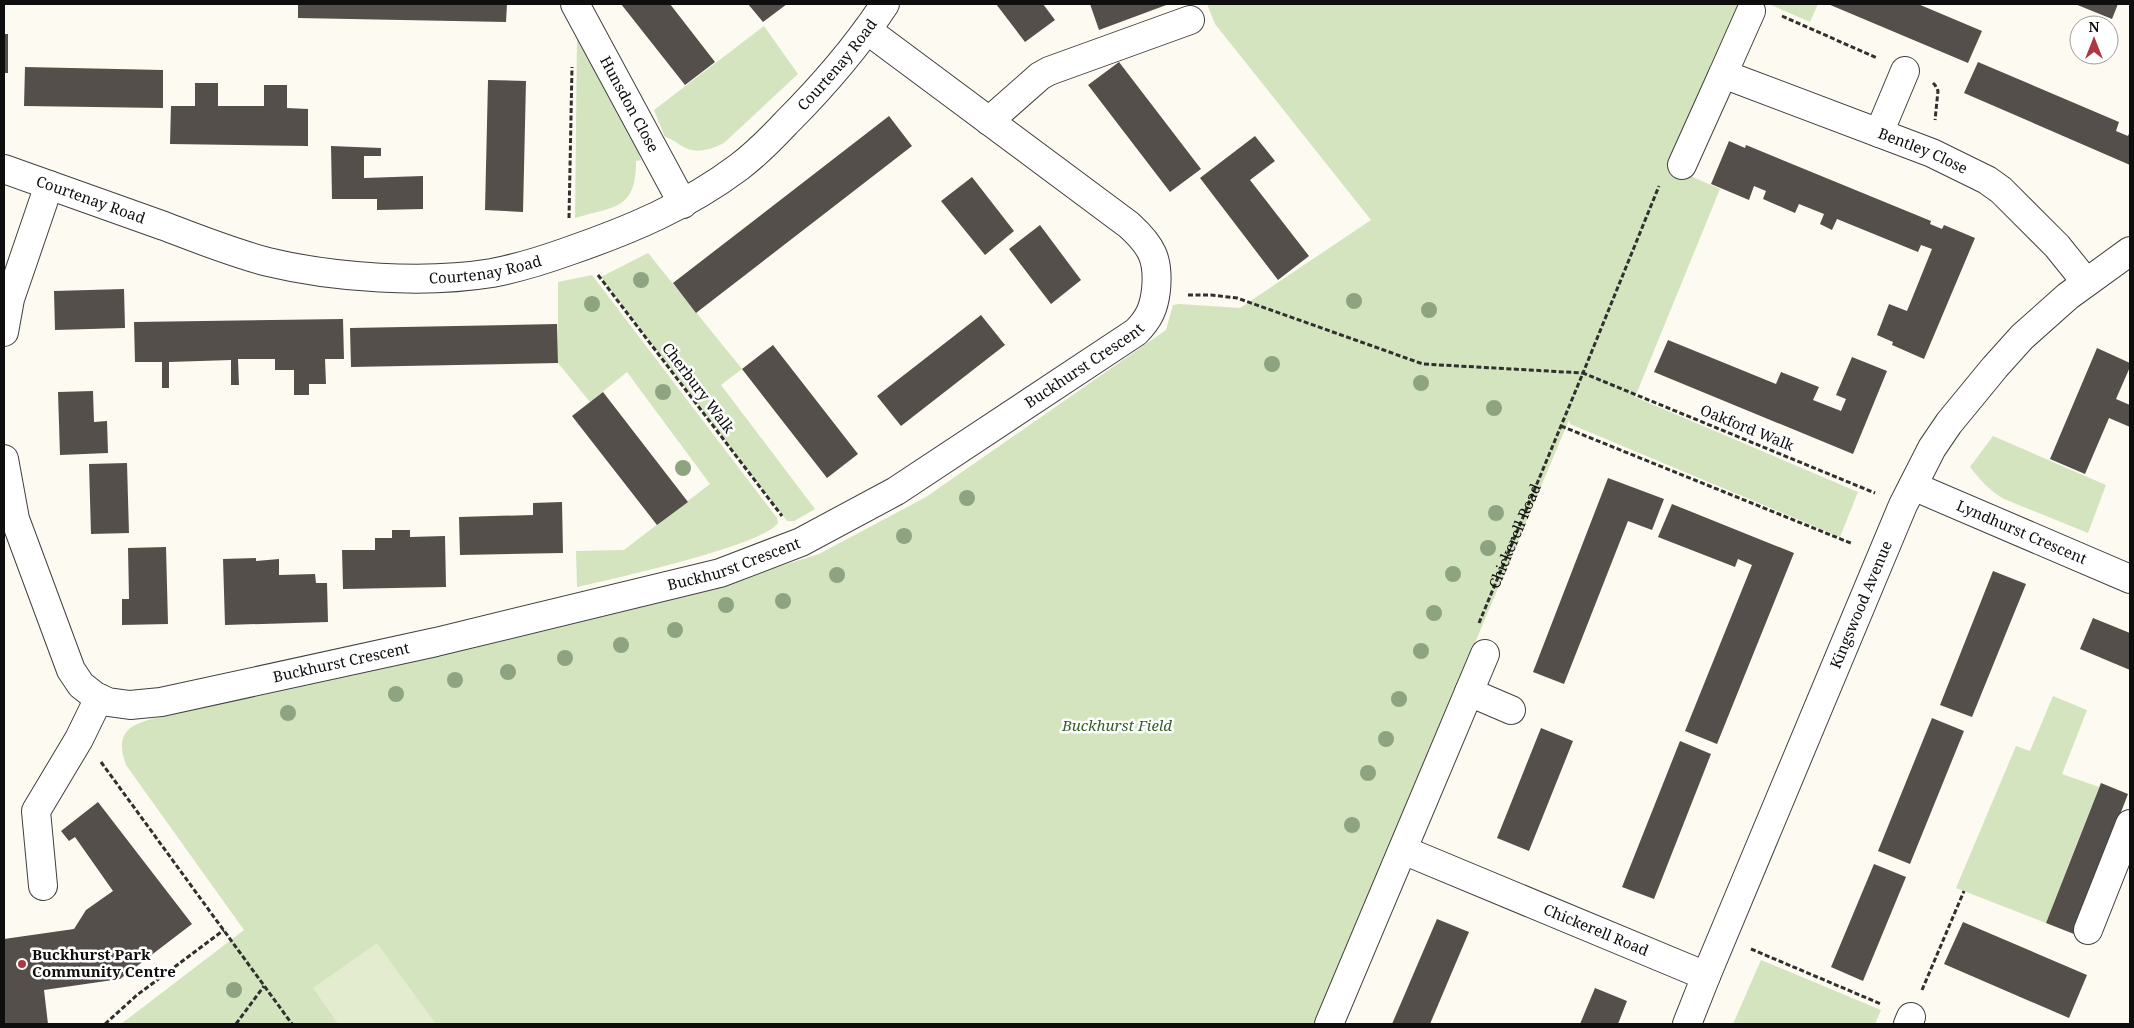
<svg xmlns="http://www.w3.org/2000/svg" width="2134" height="1028" font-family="'Noto Serif',serif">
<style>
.green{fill:#d3e4be}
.pitch{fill:#e3eccf}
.building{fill:#554f4c}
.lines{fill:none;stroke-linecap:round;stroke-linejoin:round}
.minor-casing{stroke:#414141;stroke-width:30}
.path{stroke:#303030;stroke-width:3;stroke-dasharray:5 2.5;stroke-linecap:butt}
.minor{stroke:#fff;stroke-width:28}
.tree{fill:#8ea481}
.poi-dot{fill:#ad3742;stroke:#fff;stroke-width:2}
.labels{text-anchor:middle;stroke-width:5;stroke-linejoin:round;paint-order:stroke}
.street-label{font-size:15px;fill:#0e0e0e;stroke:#fff}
.park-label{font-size:15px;font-style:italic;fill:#345e26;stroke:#fff}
.poi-label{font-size:15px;font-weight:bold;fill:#0e0e0e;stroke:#fff;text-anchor:start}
</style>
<rect width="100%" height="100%" fill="#fdfaf1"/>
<path class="green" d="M 1207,4 L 1738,4 L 1672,168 L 1720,189 L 1635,397 L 1858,492 L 1840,537 L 1570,424 L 1569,420 L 1314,1024 L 121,1024 L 244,930 L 126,765 C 110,722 144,722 176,713 L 710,588 L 819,554 L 926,497 L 1166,330 L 1173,305 L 1179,304 L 1240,308 L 1371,220 L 1215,24 Z
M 1769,4 L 1818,4 L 1810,22 Z
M 764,26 L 798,74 L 724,143 C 710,150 694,155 680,145 C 674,141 672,139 665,137 L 654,110 Z
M 577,39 L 637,146 L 641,160 L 636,161 C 636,210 615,206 575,218 Z
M 648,253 L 742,369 L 721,385 L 815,509 L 794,521 L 787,521 L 601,277 Z
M 592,275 L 777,518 L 778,523 C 762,546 611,579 577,587 L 576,551 L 624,550 L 710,484 L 627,372 L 590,402 L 558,363 L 558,282 Z
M 1993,436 L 2106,485 L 2088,533 L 2004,499 C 1990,491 1980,480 1970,467 Z
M 2053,696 L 2087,710 L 2062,774 L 2099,787 L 2046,923 L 1956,888 L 2016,746 L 2030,751 Z
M 1761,960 L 1881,1010 L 1875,1024 L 1733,1024 Z"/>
<path class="pitch" d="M 377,943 L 436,1024 L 338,1024 L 313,988 Z"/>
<path class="building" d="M 298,4 L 507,4 L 506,22 L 298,18 Z
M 621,4 L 670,4 L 715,62 L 685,85 Z
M 748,4 L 787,4 L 763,22 Z
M 996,4 L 1043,4 L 1055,20 L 1025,42 Z
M 1090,4 L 1169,4 L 1099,30 Z
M 1828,4 L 1918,4 L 1982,31 L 1968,63 Z
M 2075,4 L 2118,4 L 2112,19 Z
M 4,34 L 8,34 L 8,73 L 4,73 Z
M 1119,62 L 1201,169 L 1170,192 L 1088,85 Z
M 1978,62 L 2119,122 L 2116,131 L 2128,136 L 2130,131 L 2130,165 L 1964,93 Z
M 25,67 L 163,70 L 163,108 L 24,106 Z
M 488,80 L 526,81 L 523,212 L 485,210 Z
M 195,83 L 218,83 L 218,106 L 264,106 L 264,85 L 287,85 L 287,108 L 308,109 L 308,146 L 170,144 L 171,106 L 195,106 Z
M 889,116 L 912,146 L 696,313 L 673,283 Z
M 1255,136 L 1275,161 L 1250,180 L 1309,256 L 1278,280 L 1200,178 Z
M 1729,141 L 1745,148 L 1746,145 L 1931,221 L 1930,224 L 1942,229 L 1944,225 L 1975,238 L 1924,359 L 1892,345 L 1893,342 L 1877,335 L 1889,304 L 1907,311 L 1932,249 L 1921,245 L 1918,252 L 1837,219 L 1832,230 L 1820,224 L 1824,214 L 1799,204 L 1795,213 L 1763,199 L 1766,191 L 1754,186 L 1749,200 L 1711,184 Z
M 331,146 L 381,148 L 381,156 L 364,156 L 364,178 L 423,176 L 423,209 L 377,210 L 377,199 L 332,199 Z
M 972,177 L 1014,231 L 985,255 L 941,201 Z
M 1040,225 L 1081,280 L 1051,304 L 1009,249 Z
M 124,289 L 125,328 L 55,330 L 54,291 Z
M 981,315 L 1005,345 L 901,426 L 877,396 Z
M 343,319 L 344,359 L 325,359 L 326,384 L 309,384 L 309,395 L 294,395 L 294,370 L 275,370 L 275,359 L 238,359 L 239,385 L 231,385 L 231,360 L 169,362 L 169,388 L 162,388 L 162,362 L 135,362 L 134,322 Z
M 557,324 L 558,363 L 351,367 L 350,328 Z
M 1668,340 L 1776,384 L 1781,372 L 1819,387 L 1813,400 L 1841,411 L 1846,399 L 1836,395 L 1852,357 L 1887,371 L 1853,454 L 1654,372 Z
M 773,345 L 858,454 L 827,478 L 742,369 Z
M 2097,348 L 2130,363 L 2130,367 L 2116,399 L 2130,405 L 2130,427 L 2109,418 L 2085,474 L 2050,459 Z
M 93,391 L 94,422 L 107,421 L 108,453 L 60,455 L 58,392 Z
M 603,392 L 688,502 L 657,525 L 572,416 Z
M 127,463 L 129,533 L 91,534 L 89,464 Z
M 1608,478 L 1664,499 L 1652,530 L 1628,521 L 1564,684 L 1533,672 Z
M 562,502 L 563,553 L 460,555 L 459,517 L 533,515 L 533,503 Z
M 1672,504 L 1794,553 L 1717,744 L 1685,731 L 1752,565 L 1738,559 L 1735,567 L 1658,537 Z
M 392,530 L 410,530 L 410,537 L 445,536 L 446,587 L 343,589 L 342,550 L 375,550 L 375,538 L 392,538 Z
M 166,547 L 168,624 L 122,625 L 122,599 L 129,599 L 128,548 Z
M 256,558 L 256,561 L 279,559 L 279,575 L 315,574 L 316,583 L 327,583 L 328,622 L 225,625 L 223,559 Z
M 1993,571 L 2026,584 L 1972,717 L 1940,705 Z
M 2093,618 L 2130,633 L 2130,670 L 2080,649 Z
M 1932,718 L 1964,731 L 1910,864 L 1878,851 Z
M 1541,728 L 1573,741 L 1529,851 L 1497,838 Z
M 1680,741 L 1711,754 L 1654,899 L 1622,887 Z
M 2101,783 L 2128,794 L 2074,934 L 2046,923 Z
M 98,802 L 192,924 L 120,979 L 44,990 L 48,1024 L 4,1024 L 4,939 L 74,929 L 86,910 L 113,891 L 75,837 L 69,841 L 61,831 Z
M 1874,864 L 1906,877 L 1863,981 L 1831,967 Z
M 1437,919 L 1469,932 L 1452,972 L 1430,1024 L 1392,1024 Z
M 1963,922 L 2087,975 L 2069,1018 L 1944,964 Z
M 1595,988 L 1627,1001 L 1618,1024 L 1580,1024 Z"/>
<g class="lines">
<defs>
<g id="minor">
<path id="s2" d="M 575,4 L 683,204"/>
<path d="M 1723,74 L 1751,11"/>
<path d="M 989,121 L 1040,76 L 1049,71 L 1190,20"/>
<path d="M 1879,133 L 1905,71"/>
<path id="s3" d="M 1682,165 L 1723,74 L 1932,153 L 1987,180 L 2001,190 L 2057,246 L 2086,282"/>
<path id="s4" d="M 4,169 C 57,188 111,207 164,226 C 198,239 233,253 268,262 C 334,278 425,284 492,273 C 518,268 544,260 569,251 C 630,230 687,206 739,167 C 756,154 771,139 786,123 C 823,86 856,48 885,4"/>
<path d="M 4,332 L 10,299 L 49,185"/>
<path id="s5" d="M 4,459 L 15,519 L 71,670 L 81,685 L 95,696 L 108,702 L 130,705 L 161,702 L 436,642 L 720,573 L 801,542 L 896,491 L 1136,332 C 1149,319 1154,308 1156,290 C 1159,259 1152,246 1129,225 L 867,30"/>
<path id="s6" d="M 1913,486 L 2130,579"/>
<path d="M 1469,692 L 1511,710"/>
<path id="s7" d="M 1403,850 L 1706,976"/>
<path d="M 43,886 L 36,811 L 79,739 L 99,698"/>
<path d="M 2088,930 L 2130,824"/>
<path d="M 1329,1024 L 1485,654"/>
<path id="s8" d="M 1687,1024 L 1706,976 L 1903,505 L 1932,448 L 1949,423 L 1995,367 L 2022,337 L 2068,296 L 2130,251"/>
<path d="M 1908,1024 L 1911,1017"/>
</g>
</defs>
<use href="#minor" class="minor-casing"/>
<g class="path">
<path d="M 1782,16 L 1877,58"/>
<path d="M 1933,83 L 1935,85 L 1938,91 L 1935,120"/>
<path d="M 569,218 L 572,67"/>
<path d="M 598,275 L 782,516"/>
<path d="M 1188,295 L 1211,295 L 1237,298 L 1423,364 L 1583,373 L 1659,186"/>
<path d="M 1561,426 L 1853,544"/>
<path id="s1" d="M 1479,623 L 1583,373 L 1875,493"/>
<path d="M 101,762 L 292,1024"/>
<path d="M 1751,949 L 1881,1004"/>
<path d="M 1922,990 L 1964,891"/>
<path d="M 105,1024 L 137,995 L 224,930"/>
<path d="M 236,1024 L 264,986"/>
</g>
<use href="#minor" class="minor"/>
</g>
<g class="tree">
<circle cx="641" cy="280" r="8"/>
<circle cx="1354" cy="301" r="8"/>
<circle cx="592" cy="304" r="8"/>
<circle cx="1429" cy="310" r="8"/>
<circle cx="1272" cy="364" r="8"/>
<circle cx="1421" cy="383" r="8"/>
<circle cx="663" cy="392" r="8"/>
<circle cx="1494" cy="408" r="8"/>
<circle cx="683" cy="468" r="8"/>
<circle cx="967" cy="498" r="8"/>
<circle cx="1496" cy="513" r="8"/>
<circle cx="904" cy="536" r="8"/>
<circle cx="1488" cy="548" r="8"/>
<circle cx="1453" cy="574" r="8"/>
<circle cx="837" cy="575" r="8"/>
<circle cx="783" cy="601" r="8"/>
<circle cx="726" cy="605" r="8"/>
<circle cx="1434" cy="613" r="8"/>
<circle cx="675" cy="630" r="8"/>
<circle cx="621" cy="645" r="8"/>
<circle cx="1421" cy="651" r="8"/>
<circle cx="565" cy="658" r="8"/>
<circle cx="508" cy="672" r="8"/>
<circle cx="455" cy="680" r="8"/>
<circle cx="396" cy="694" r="8"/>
<circle cx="1399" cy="699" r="8"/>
<circle cx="288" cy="713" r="8"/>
<circle cx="1386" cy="739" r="8"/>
<circle cx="1368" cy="773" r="8"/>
<circle cx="1352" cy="825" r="8"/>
<circle cx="234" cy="990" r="8"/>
</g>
<circle class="poi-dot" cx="22" cy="964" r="5"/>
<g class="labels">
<g class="street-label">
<text dy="5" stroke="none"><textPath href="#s4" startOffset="918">Courtenay Road</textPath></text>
<text dy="5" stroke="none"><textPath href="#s2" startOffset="114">Hunsdon Close</textPath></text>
<text dy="5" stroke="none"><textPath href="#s3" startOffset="314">Bentley Close</textPath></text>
<text dy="5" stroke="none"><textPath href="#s4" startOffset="92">Courtenay Road</textPath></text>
<text dy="5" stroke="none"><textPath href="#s4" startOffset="499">Courtenay Road</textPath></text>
<text dy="5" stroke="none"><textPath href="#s5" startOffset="1320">Buckhurst Crescent</textPath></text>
<text transform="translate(698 388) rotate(53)" y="5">Cherbury Walk</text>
<text transform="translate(1747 428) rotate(22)" y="5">Oakford Walk</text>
<text dy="5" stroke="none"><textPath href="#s6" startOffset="118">Lyndhurst Crescent</textPath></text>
<text dy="5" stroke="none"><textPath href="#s1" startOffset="94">Chickerell Road</textPath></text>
<text dy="5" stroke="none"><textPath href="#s5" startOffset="915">Buckhurst Crescent</textPath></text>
<text dy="5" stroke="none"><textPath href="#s8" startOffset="454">Kingswood Avenue</textPath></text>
<text dy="5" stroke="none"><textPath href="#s5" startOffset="510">Buckhurst Crescent</textPath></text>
<text dy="5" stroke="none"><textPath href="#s7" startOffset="209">Chickerell Road</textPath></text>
</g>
<g class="park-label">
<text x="1117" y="731">Buckhurst Field</text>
</g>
<g class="poi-label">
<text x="32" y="960">Buckhurst Park<tspan x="32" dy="17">Community Centre</tspan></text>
</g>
</g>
<rect width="2134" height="1028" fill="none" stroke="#0e0e0e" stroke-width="10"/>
<g transform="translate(2094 40)"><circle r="24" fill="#ffffff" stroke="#9f9f9f"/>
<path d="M0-4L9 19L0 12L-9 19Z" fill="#ad3742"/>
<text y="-8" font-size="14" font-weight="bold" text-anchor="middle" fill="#0e0e0e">N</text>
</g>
</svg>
